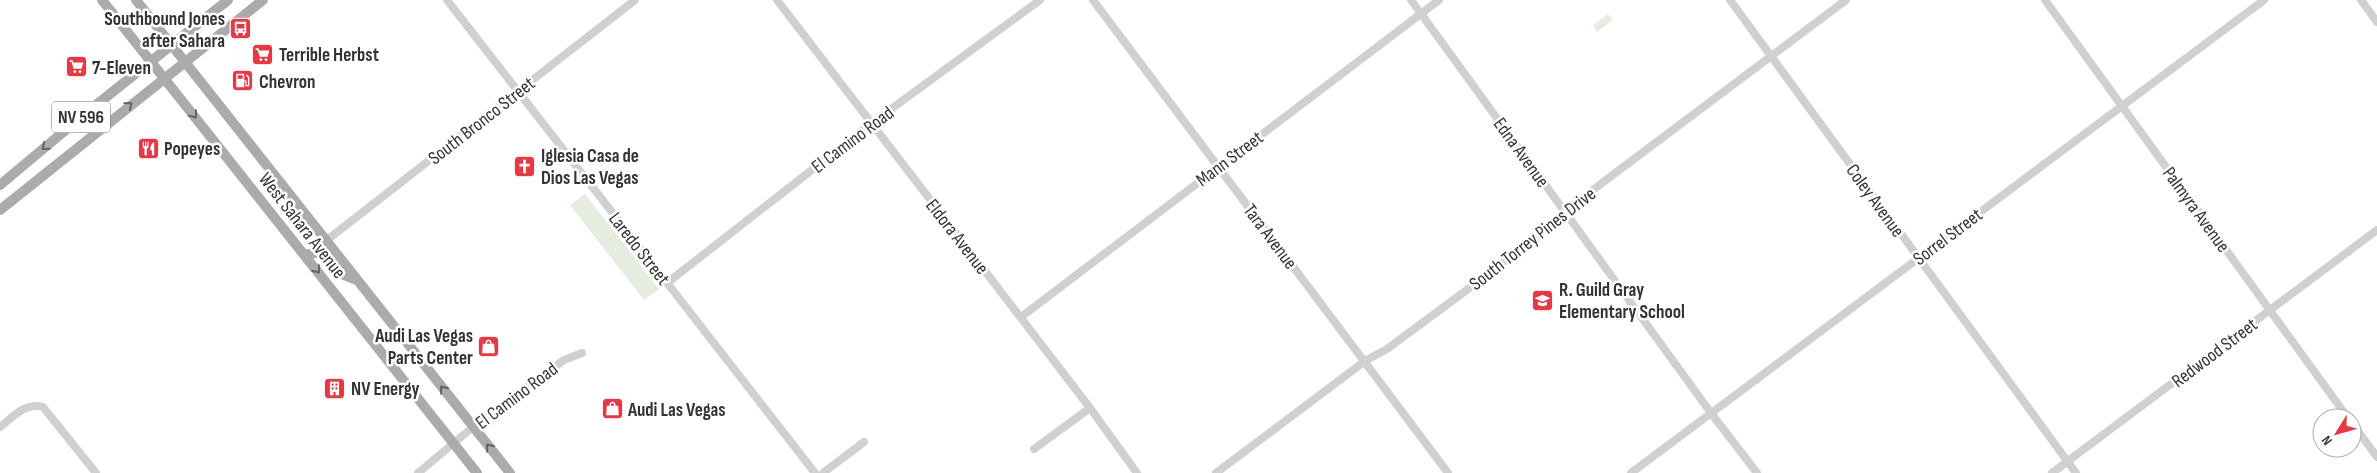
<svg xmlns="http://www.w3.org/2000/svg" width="2377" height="473" font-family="'Sofia Sans Condensed',sans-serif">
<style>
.green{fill:#e6ecdf}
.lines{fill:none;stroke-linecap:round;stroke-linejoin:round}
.minor{stroke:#d0d0d0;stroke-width:8}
.major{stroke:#ababab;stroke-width:10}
.oneway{stroke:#636363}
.labels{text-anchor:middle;stroke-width:5;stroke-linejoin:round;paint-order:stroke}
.shield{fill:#fff;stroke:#707070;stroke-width:1}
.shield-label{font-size:18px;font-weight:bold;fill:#333}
.poi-label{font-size:19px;font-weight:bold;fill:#333;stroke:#fff;text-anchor:start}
.street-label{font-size:19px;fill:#333;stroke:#fff}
</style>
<rect width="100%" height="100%" fill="#fff"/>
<path class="green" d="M 1608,14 L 1613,20 L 1597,32 L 1593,25 Z
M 585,194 L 659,289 L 644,300 L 570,205 Z"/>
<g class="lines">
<path class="minor" d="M 447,0 L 815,473
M 777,0 L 1090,408 L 1137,473
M 1093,0 L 1448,473
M 1411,0 L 1711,413 L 1757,473
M 1730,0 L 2076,473
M 2045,0 L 2348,418
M 2361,0 L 2377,22
M 327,240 L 635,0
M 667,283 L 872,123 L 1040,0
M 1021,317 L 1439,0
M 2352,423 L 2377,457
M 0,427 C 13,417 25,402 43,407 L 96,473
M 1034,449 L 1090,408
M 418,473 L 473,427 L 564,360 L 582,353
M 823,473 L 864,442
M 1216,473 L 1365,361 L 1387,349 L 1487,275 L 1602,183 L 1846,0
M 1631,473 L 2264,0
M 2052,473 L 2377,230"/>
<path class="major" d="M 102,0 L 477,473
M 136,0 L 510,473
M 0,185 L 86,113 L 228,0
M 0,210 L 263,0
M 304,255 L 321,252 L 339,273 L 357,280"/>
</g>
<defs><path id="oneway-chevron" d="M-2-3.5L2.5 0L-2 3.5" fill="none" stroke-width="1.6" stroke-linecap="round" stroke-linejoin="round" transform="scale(1.25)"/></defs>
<g class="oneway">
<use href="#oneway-chevron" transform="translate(129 105) rotate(-39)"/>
<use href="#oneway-chevron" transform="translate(194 115) rotate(52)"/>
<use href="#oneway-chevron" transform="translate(45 147) rotate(140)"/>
<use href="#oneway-chevron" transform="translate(317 270) rotate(52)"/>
<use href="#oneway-chevron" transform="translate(443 389) rotate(-128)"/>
<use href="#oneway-chevron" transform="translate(489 447) rotate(-129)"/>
</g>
<defs>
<symbol id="bus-square" viewBox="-11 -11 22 22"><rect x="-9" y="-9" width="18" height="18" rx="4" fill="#e63946" stroke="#fff"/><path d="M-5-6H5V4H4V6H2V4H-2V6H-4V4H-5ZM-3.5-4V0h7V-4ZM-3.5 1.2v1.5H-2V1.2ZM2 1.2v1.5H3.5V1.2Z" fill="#fff"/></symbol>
<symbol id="supermarket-square" viewBox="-11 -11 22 22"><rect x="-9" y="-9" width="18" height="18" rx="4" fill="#e63946" stroke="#fff"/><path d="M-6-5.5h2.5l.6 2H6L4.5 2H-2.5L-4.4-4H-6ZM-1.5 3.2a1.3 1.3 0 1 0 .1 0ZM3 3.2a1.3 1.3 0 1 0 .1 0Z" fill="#fff"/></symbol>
<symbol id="fuel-square" viewBox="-11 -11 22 22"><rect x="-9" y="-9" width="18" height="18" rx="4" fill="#e63946" stroke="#fff"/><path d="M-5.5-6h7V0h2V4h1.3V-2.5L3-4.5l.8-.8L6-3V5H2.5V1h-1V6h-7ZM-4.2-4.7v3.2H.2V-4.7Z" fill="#fff"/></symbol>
<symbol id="restaurant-square" viewBox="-11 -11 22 22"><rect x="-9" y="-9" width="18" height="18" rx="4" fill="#e63946" stroke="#fff"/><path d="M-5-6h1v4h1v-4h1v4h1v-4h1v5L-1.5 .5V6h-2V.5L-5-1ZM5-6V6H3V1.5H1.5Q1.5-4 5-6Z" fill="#fff"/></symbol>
<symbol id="church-square" viewBox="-11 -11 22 22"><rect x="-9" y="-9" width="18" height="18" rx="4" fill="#e63946" stroke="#fff"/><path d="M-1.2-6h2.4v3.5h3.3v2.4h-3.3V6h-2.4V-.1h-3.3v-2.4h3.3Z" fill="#fff"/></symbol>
<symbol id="school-square" viewBox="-11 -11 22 22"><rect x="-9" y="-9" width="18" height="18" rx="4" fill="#e63946" stroke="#fff"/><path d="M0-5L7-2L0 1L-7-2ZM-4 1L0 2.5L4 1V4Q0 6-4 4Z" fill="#fff"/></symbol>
<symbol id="shop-square" viewBox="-11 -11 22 22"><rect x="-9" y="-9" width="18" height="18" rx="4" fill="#e63946" stroke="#fff"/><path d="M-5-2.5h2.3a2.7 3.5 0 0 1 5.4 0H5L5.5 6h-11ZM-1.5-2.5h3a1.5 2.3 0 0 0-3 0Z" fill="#fff"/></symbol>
<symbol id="building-square" viewBox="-11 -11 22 22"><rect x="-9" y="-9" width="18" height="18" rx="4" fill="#e63946" stroke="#fff"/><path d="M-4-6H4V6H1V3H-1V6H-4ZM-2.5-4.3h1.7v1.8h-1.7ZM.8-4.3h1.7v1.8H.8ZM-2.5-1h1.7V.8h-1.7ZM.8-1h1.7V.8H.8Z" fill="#fff"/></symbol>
</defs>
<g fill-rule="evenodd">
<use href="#bus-square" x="228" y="16" width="25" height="25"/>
<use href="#supermarket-square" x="250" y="42" width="25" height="25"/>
<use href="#supermarket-square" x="64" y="54" width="25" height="25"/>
<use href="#fuel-square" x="230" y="68" width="25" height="25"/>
<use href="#restaurant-square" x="136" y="136" width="25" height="25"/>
<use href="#church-square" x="512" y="154" width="25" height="25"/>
<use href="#school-square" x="1530" y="288" width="25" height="25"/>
<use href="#shop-square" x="476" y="334" width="25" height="25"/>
<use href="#building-square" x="322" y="376" width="25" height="25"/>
<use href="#shop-square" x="600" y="396" width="25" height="25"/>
</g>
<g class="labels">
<rect class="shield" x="52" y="101.5" width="58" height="31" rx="4"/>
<g class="shield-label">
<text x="81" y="123">NV 596</text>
</g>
<g class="poi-label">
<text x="225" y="25" text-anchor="end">Southbound Jones<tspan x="225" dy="22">after Sahara</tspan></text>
<text x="279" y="61">Terrible Herbst</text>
<text x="92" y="74">7-Eleven</text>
<text x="259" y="88">Chevron</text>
<text x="164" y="155">Popeyes</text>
<text x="541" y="162">Iglesia Casa de<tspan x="541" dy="22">Dios Las Vegas</tspan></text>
<text x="1559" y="296">R. Guild Gray<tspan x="1559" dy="22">Elementary School</tspan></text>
<text x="473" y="342" text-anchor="end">Audi Las Vegas<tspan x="473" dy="22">Parts Center</tspan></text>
<text x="351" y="395">NV Energy</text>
<text x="628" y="416">Audi Las Vegas</text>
</g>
<g class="street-label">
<text transform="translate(481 120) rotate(-38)" y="7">South Bronco Street</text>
<text transform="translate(852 139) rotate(-37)" y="7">El Camino Road</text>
<text transform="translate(1522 152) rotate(54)" y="7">Edna Avenue</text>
<text transform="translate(1229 158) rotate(-37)" y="7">Mann Street</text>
<text transform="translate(1876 200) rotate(54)" y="7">Coley Avenue</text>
<text transform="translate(2197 209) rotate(54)" y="7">Palmyra Avenue</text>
<text transform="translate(303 225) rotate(52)" y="7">West Sahara Avenue</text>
<text transform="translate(958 236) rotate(52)" y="7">Eldora Avenue</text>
<text transform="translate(1271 236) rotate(53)" y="7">Tara Avenue</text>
<text transform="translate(1947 236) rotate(-37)" y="7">Sorrel Street</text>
<text transform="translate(1532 238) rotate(-38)" y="7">South Torrey Pines Drive</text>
<text transform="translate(640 248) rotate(52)" y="7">Laredo Street</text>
<text transform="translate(2214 352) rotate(-37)" y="7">Redwood Street</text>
<text transform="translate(516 395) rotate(-37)" y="7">El Camino Road</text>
</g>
</g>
<g transform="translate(2337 433) rotate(233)"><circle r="24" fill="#ffffff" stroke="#adadad"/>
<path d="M0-4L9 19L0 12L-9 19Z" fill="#e63946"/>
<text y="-8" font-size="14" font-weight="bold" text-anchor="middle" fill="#333333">N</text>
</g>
</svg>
